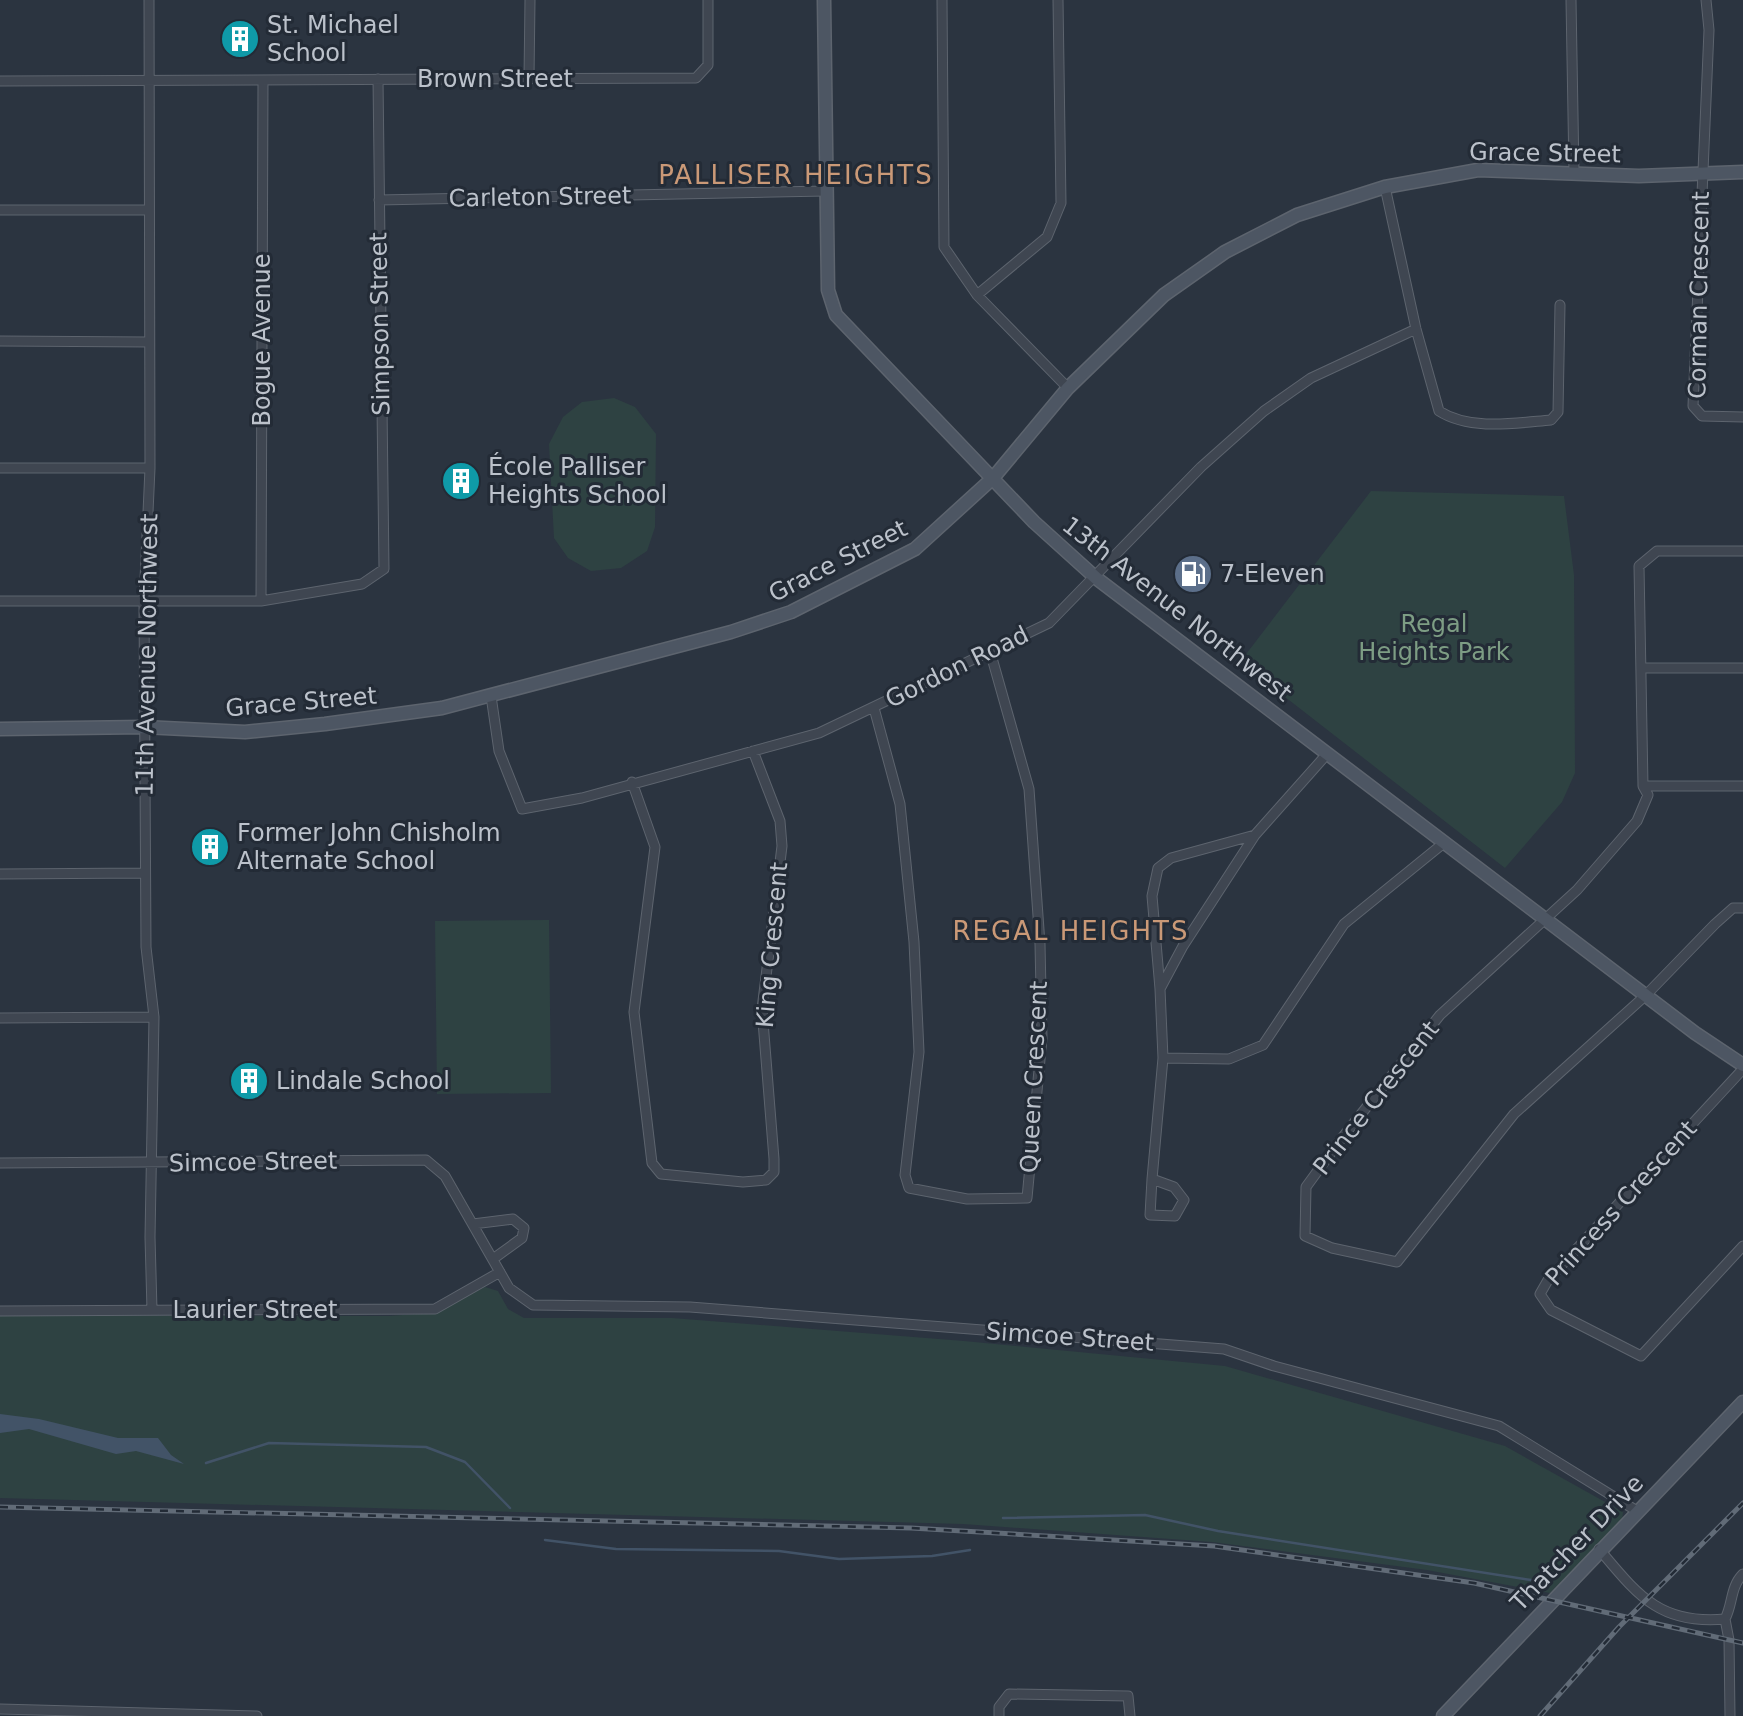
<svg xmlns="http://www.w3.org/2000/svg" width="1743" height="1716" font-family="'DejaVu Sans',sans-serif">
<style>
.green{fill:#2e4242}
.water{fill:#425367}
.lines{fill:none;stroke-linecap:round;stroke-linejoin:round}
.stream{stroke:#425367;stroke-width:2.5}
.street-casing{stroke:#5d646e;stroke-width:11}
.secondary-casing{stroke:#5d646e;stroke-width:15}
.street{stroke:#3f4651;stroke-width:9}
.secondary{stroke:#4d5663;stroke-width:12}
.rail-casing{stroke:#616b77;stroke-width:5}
.rail{stroke:#232b36;stroke-width:2.5;stroke-dasharray:8;stroke-linecap:butt}
.labels{text-anchor:middle;stroke-width:6;stroke-linejoin:round;paint-order:stroke}
.poi-label{font-size:24px;fill:#bcc2cb;stroke:#232b36;text-anchor:start}
.street-label{font-size:24px;fill:#bcc2cb;stroke:#232b36}
.park-label{font-size:24px;fill:#7d9d84;stroke:#232b36}
.neighbourhood-label{font-size:26px;letter-spacing:2px;fill:#ca9977;stroke:#232b36}
</style>
<rect width="100%" height="100%" fill="#2b3440"/>
<path class="green" d="M 614,398 L 635,407 L 656,434 L 655,527 L 647,551 L 621,568 L 591,571 L 568,558 L 554,538 L 549,444 L 563,417 L 582,402 Z
M 1371,491 L 1564,496 L 1574,575 L 1575,773 L 1562,802 L 1505,868 L 1240,662 Z
M 549,920 L 551,1093 L 437,1094 L 435,921 Z
M 485,1287 L 498,1291 L 508,1309 L 524,1318 L 672,1318 L 964,1341 L 1225,1366 L 1505,1446 L 1623,1512 L 1622,1521 L 1550,1593 L 1427,1570 L 1212,1542 L 963,1524 L 0,1498 L 0,1315 L 388,1316 L 433,1313 Z"/>
<path class="water" d="M 0,1414 L 39,1419 L 118,1438 L 158,1438 L 171,1455 L 184,1464 L 136,1451 L 116,1454 L 29,1429 L 0,1433 Z"/>
<g class="lines">
<path class="stream" d="M 206,1463 L 269,1443 L 426,1447 L 465,1462 L 510,1508
M 1003,1518 L 1145,1515 L 1218,1531 L 1531,1580
M 545,1540 L 616,1549 L 779,1551 L 839,1559 L 932,1556 L 970,1550"/>
<defs>
<path id="street" d="M 149,0 L 150,468 L 144,602 L 146,947 L 154,1017 L 150,1237 L 152,1310
M 942,0 L 944,247 L 977,295 L 1068,388
M 1571,0 L 1574,172
M 1706,0 L 1709,30 L 1693,406 L 1702,416 L 1743,417
M 529,78 L 530,0
M 0,81 L 696,78 L 708,65 L 708,0
M 1385,187 L 1416,329 L 1439,411 C 1470,431 1516,423 1551,420 L 1558,412 L 1560,305
M 379,200 L 826,191
M 0,210 L 149,210
M 977,295 L 1047,237 L 1061,203 L 1058,0
M 0,341 L 149,342
M 0,468 L 150,468
M 1743,551 L 1657,551 L 1639,566 L 1643,786 L 1648,795 L 1637,821 L 1577,890 L 1440,1015 L 1338,1143 L 1306,1187 L 1305,1236 L 1332,1248 L 1397,1262 L 1514,1114 L 1646,995 L 1715,924 L 1733,908 L 1743,908
M 0,601 L 261,601 L 362,584 L 384,569 L 378,79
M 261,601 L 263,80
M 1641,668 L 1743,668
M 491,696 L 499,751 L 522,809 L 582,798 L 819,733 L 1049,623 L 1201,467 L 1264,411 L 1311,378 L 1416,329
M 874,708 L 900,804 L 914,942 L 919,1052 L 905,1175 L 909,1188 L 967,1199 L 1027,1198 L 1042,1038 L 1040,944 L 1029,789 L 990,651
M 1327,754 L 1255,835 L 1183,946 L 1160,989 L 1163,1058 L 1229,1059 L 1263,1045 L 1344,924 L 1445,842
M 632,782 L 655,847 L 634,1012 L 652,1163 L 661,1174 L 743,1182 L 766,1180 L 774,1172 L 774,1159 L 762,1009 L 782,846 L 780,821 L 753,751
M 1643,786 L 1743,786
M 0,874 L 145,873
M 1160,989 L 1152,896 L 1158,868 L 1171,858 L 1255,835
M 0,1018 L 154,1017
M 1743,1069 L 1548,1280 L 1540,1294 L 1551,1310 L 1641,1356 L 1743,1246
M 0,1163 L 426,1160 L 445,1176 L 509,1288 L 533,1305 L 690,1307 L 1224,1349 L 1274,1366 L 1499,1426 L 1637,1511
M 1152,1179 L 1150,1215 L 1175,1216 L 1184,1200 L 1174,1187 L 1152,1179 L 1163,1058
M 473,1224 L 513,1219 L 524,1228 L 522,1238 L 493,1259
M 0,1311 L 435,1309 L 500,1272
M 1599,1549 C 1637,1594 1659,1625 1725,1619 C 1733,1604 1730,1587 1743,1574
M 1725,1619 L 1729,1640 L 1730,1716
M 0,1709 L 257,1716
M 999,1716 L 999,1707 L 1009,1694 L 1128,1696 L 1130,1716"/>
<path id="secondary" d="M 824,0 L 828,290 L 836,315 L 1034,522 L 1096,578 L 1695,1033 L 1743,1065
M 0,729 L 144,727 L 245,732 L 325,724 L 442,708 L 731,632 L 791,612 L 915,549 L 993,478 L 1068,388 L 1164,295 L 1225,252 L 1297,215 L 1385,187 L 1478,170 L 1639,176 L 1743,172
M 1443,1716 L 1743,1402"/>
</defs>
<use href="#street" class="street-casing"/>
<use href="#secondary" class="secondary-casing"/>
<use href="#street" class="street"/>
<use href="#secondary" class="secondary"/>
<defs>
<path id="rail" d="M 0,1507 L 911,1528 L 1214,1546 L 1474,1583 L 1743,1643
M 1540,1716 L 1619,1627 L 1743,1503"/>
</defs>
<use href="#rail" class="rail-casing"/>
<use href="#rail" class="rail"/>
</g>
<defs>
<symbol id="building-disc" viewBox="-11 -11 22 22"><circle r="9.5" fill="#0f9aa8" stroke="#232b36"/><path d="M-4-6H4V6H1V3H-1V6H-4ZM-2.5-4.3h1.7v1.8h-1.7ZM.8-4.3h1.7v1.8H.8ZM-2.5-1h1.7V.8h-1.7ZM.8-1h1.7V.8H.8Z" fill="#fff"/></symbol>
<symbol id="fuel-disc" viewBox="-11 -11 22 22"><circle r="9.5" fill="#5c6f8a" stroke="#232b36"/><path d="M-5.5-6h7V0h2V4h1.3V-2.5L3-4.5l.8-.8L6-3V5H2.5V1h-1V6h-7ZM-4.2-4.7v3.2H.2V-4.7Z" fill="#fff"/></symbol>
</defs>
<g fill-rule="evenodd">
<use href="#building-disc" x="218" y="17" width="44" height="44"/>
<use href="#building-disc" x="439" y="459" width="44" height="44"/>
<use href="#fuel-disc" x="1171" y="552" width="44" height="44"/>
<use href="#building-disc" x="188" y="825" width="44" height="44"/>
<use href="#building-disc" x="227" y="1059" width="44" height="44"/>
</g>
<g class="labels">
<g class="poi-label">
<text x="267" y="33">St. Michael<tspan x="267" dy="28">School</tspan></text>
<text x="488" y="475">École Palliser<tspan x="488" dy="28">Heights School</tspan></text>
<text x="1220" y="582">7-Eleven</text>
<text x="237" y="841">Former John Chisholm<tspan x="237" dy="28">Alternate School</tspan></text>
<text x="276" y="1089">Lindale School</text>
</g>
<g class="street-label">
<text x="495" y="87">Brown Street</text>
<text transform="translate(1545 153) rotate(1)" y="8">Grace Street</text>
<text transform="translate(540 197) rotate(-1)" y="8">Carleton Street</text>
<text transform="translate(1699 295) rotate(-89)" y="8">Corman Crescent</text>
<text transform="translate(380 324) rotate(-91)" y="8">Simpson Street</text>
<text transform="translate(262 340) rotate(-90)" y="8">Bogue Avenue</text>
<text transform="translate(838 561) rotate(-27)" y="8">Grace Street</text>
<text transform="translate(1177 609) rotate(38)" y="8">13th Avenue Northwest</text>
<text transform="translate(147 655) rotate(-89)" y="8">11th Avenue Northwest</text>
<text transform="translate(957 667) rotate(-26)" y="8">Gordon Road</text>
<text transform="translate(301 702) rotate(-5)" y="8">Grace Street</text>
<text transform="translate(772 945) rotate(-85)" y="8">King Crescent</text>
<text transform="translate(1034 1077) rotate(-87)" y="8">Queen Crescent</text>
<text transform="translate(1376 1098) rotate(-52)" y="8">Prince Crescent</text>
<text transform="translate(253 1162) rotate(-1)" y="8">Simcoe Street</text>
<text transform="translate(1621 1203) rotate(-48)" y="8">Princess Crescent</text>
<text x="255" y="1318">Laurier Street</text>
<text transform="translate(1070 1337) rotate(4)" y="8">Simcoe Street</text>
<text transform="translate(1577 1543) rotate(-46)" y="8">Thatcher Drive</text>
</g>
<g class="park-label">
<text x="1434" y="632">Regal<tspan x="1434" dy="28">Heights Park</tspan></text>
</g>
<g class="neighbourhood-label">
<text x="796" y="184">PALLISER HEIGHTS</text>
<text x="1071" y="940">REGAL HEIGHTS</text>
</g>
</g>
</svg>
